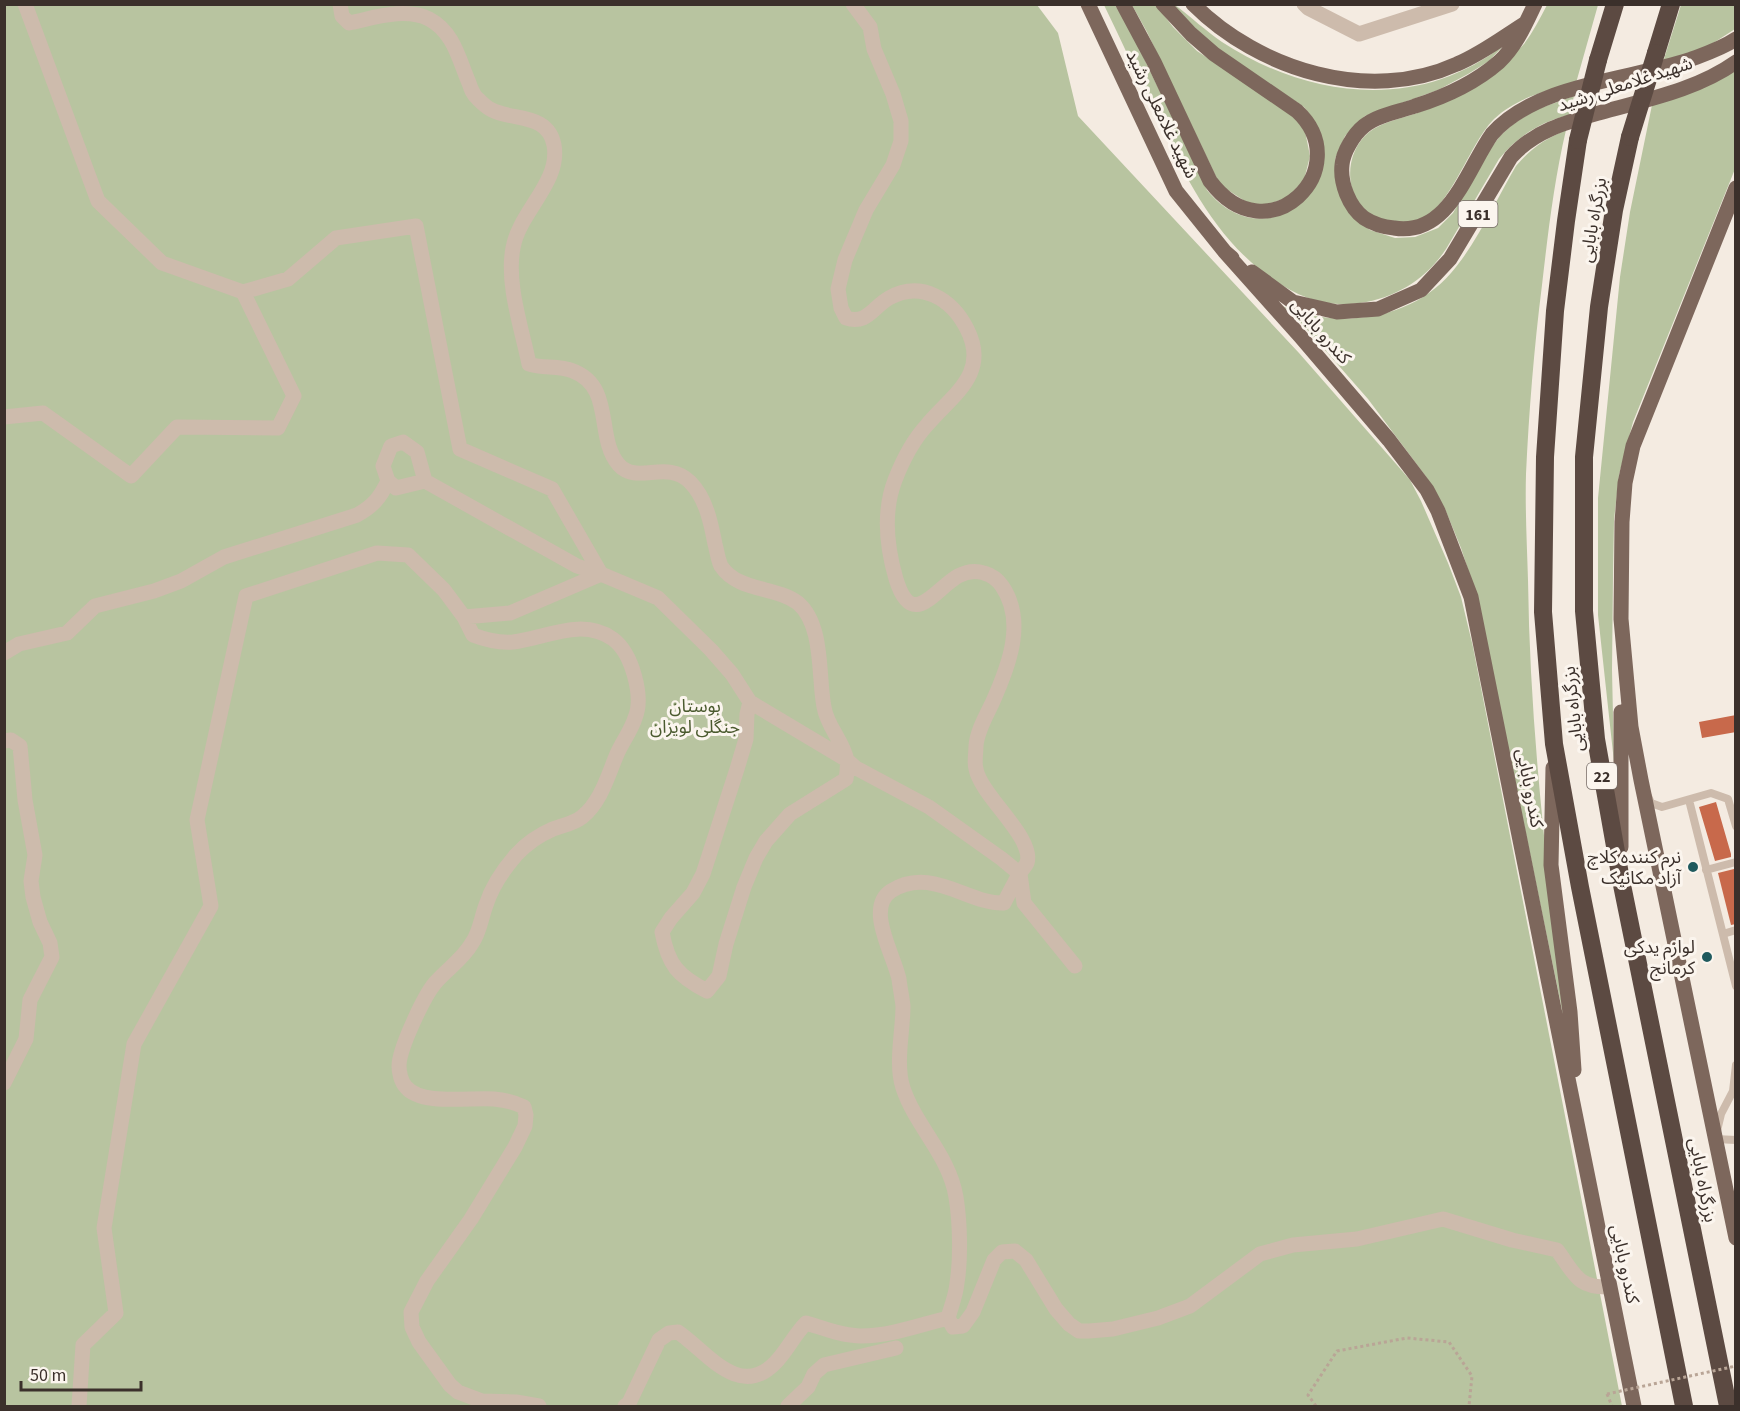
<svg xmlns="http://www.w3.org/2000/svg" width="1740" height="1411" font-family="'Source Sans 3','Noto Sans Arabic',sans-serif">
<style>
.green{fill:#b8c4a0}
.building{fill:#c8694b}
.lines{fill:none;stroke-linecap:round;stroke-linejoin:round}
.path{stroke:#b9a596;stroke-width:3;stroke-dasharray:3 3;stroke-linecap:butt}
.lane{stroke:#cdbbac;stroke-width:8}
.street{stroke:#cdbbac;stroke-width:15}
.primary{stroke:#7d675c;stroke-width:15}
.highway{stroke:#5c4a42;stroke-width:18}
.path-bridge{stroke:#b9a596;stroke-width:3;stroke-dasharray:3 3;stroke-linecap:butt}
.highway-bridge{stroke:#5c4a42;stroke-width:18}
.poi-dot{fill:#1f5a5e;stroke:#fbf5ee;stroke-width:2}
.labels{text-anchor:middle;stroke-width:6;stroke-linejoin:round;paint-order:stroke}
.shield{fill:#fbf5ee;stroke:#756b66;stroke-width:1.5}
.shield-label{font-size:16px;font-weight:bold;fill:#3b302b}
.street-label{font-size:18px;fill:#3b302b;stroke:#fbf5ee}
.park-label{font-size:18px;fill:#4a5a2e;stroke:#fbf5ee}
.poi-label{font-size:18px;fill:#3b302b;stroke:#fbf5ee;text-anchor:end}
</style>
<rect width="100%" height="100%" fill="#f4ebe1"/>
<path class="green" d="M 5,5 L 1037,5 L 1058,33 L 1078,116 L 1299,353 L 1397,465 L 1410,480 L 1421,501 L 1448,563 L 1461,597 L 1473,647 L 1622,1406 L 5,1406 Z
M 1104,5 L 1115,5 L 1129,27 L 1207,190 C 1266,264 1365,179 1304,107 L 1222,52 L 1197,30 L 1172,5 L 1175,5 C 1191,17 1206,31 1222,42 C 1309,99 1420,112 1505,44 L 1489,61 L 1468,74 L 1438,90 L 1365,116 L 1345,136 L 1335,159 L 1335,177 L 1358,221 L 1370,230 L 1395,238 L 1415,237 L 1438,228 L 1453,213 L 1491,148 L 1500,136 L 1512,125 L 1535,110 L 1574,96 L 1569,115 C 1540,122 1518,136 1499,159 L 1446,249 C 1426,279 1396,298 1360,303 C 1328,308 1300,298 1274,280 C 1216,241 1186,178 1156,116 C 1139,79 1122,42 1104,5 Z
M 1132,5 L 1156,5 L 1173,27 L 1197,51 L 1291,113 L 1305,131 L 1310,156 L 1304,180 L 1288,197 L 1267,205 L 1248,203 L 1220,185 L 1147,32 Z
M 1547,5 L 1598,5 L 1576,83 C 1547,90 1516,98 1494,119 C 1467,146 1449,217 1411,223 C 1407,224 1401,222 1398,221 C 1392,221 1385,221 1380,219 C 1343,206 1342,155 1368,133 C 1384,120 1408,118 1427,109 C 1439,103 1450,95 1461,88 C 1483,75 1508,63 1524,44 C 1533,32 1540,18 1547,5 Z
M 1681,5 L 1735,5 L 1735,29 L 1704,49 L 1663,62 Z
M 1735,69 L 1735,169 L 1633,422 L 1619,475 L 1614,520 L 1613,577 L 1612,670 L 1614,762 L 1598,615 L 1598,498 L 1620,277 L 1630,212 L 1652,105 Z
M 1566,130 C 1554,181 1548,233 1542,285 C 1534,348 1529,411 1526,474 C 1525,509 1527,545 1528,580 C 1530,736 1549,890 1569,1044 L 1478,600 L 1461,548 L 1445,509 L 1427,478 L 1368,399 L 1296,317 L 1282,306 C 1337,330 1411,320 1451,273 C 1477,243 1496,200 1516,166 C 1530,149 1545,139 1566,130 Z"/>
<path class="building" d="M 1736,715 L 1736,732 L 1702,738 L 1699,722 Z
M 1716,802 L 1731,854 L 1731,857 L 1715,861 L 1699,807 Z
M 1734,869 L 1736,924 L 1731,925 L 1718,873 Z"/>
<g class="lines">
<path class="path" d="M 1607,1394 L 1612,1406
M 1316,1406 L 1308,1395 L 1337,1351 L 1407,1338 L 1449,1342 L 1472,1376 L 1469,1406"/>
<path class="lane" d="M 1648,796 L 1651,803 L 1662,807 L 1711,793 L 1728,799 L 1736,826
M 1689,800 L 1736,986
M 1706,870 L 1736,862
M 1723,934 L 1736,930
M 1736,1065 L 1733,1091 L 1721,1114 L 1715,1139 L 1736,1140"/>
<path class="street" d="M 25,4 L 98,201 L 162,263 L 243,292 L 288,279 L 336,238 L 416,226 L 460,449 L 552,489 L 601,574
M 340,4 L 342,16 L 349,23 C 374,18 405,7 429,19 C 454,32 459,60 469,83 C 471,89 473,95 478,99 C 482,103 487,108 492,110 C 514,121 548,113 554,145 C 561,182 519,212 513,248 C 506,284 522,329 529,364 C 543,369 558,365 573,371 C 615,387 595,438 619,465 C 637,485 667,459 690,482 C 706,498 711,523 715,544 C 717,551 718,560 721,566 C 738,592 776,586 798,603 C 824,625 818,677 824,707 C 827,727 844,742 847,761 C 848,767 847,773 846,779 L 790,814 L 766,841 L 756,858 L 744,887 L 726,944 L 719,976 L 707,991 C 678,976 668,965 662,932 L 671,918 L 693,893 L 703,874 L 737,769 L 746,739 L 747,714 L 750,702
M 853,4 L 870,27 L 874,49 L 893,94 L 901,121 L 901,141 L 893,165 L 866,210 L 845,260 L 838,289 L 841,308 L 846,318 C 867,325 873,307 889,298 C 921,280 952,299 967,329 C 990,374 952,395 927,425 C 914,439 902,462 895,480 C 883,511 887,548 896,579 C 912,631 934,590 958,576 C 967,571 975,570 984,573 C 991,575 998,580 1002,586 C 1026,621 1009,665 994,699 C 988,713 977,730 976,746 C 976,753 974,762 976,769 C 981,796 1035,838 1027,863 C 1025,867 1021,871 1019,874 C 1014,884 1009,893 1004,903 C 970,905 930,865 891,891 C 865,908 894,955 899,979 C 900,988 902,997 903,1006 C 903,1032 895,1063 903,1088 C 916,1127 949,1155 956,1197 C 960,1222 961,1258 957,1283 C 956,1295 951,1307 948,1318 L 953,1327 L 963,1326 L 973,1312 L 994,1260 L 1002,1252 L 1015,1251 L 1026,1260 L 1056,1309 L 1069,1324 L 1079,1331 L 1089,1331 L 1113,1329 L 1158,1318 L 1190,1306 L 1260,1254 L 1293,1245 L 1357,1239 L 1443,1219 L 1512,1240 L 1557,1250 C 1575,1274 1577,1288 1609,1287
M 1304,4 L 1308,8 L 1359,34 L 1452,4
M 4,417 L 43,413 L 131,476 L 177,427 L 278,428 L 294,396 L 243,292
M 425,481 L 396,488 L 388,481 L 383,466 L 391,446 L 403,442 L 417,452 L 425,481 L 577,566 L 601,574
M 464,617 L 473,635 C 486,640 499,643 513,642 C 546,638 582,617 613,639 C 632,653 644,697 635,718 C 631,731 622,742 617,754 C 608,775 601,802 582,817 C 573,824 563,825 553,829 C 539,835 526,844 516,855 C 503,870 492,886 486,905 C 481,918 480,932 472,943 C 463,959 447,969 435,983 C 424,996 399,1049 399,1066 C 399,1072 401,1082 406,1087 C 421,1106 472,1097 494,1099 C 504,1100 514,1102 524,1107 L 526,1115 L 525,1126 L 515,1147 L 471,1219 L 427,1281 L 411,1312 L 412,1327 L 419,1342 L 450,1385 L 458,1392 L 482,1401 L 516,1402 L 539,1406
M 4,653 L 19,644 L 67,633 L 95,606 L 154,591 L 181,581 L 224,557 L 357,515 C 373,506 380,498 388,481
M 4,741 L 11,740 L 20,746 L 25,800 L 35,855 L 31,881 L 33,897 L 40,922 L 50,943 L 52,957 L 30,1000 L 26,1039 L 4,1083
M 79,1406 L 83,1345 L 116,1313 L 104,1228 L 134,1044 L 211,906 L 197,820 L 246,596 L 377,553 L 408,555 L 444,590 L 464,617 L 510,613 L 601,574 L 658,598 L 711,650 L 732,674 L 750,702 L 847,760 L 856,768 L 929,807 L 1002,859 L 1020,874 L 1024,903 L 1075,966
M 625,1406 L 629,1403 L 659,1340 L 669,1333 L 678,1332 C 706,1351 739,1400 775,1363 C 787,1351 794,1335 806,1323 C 823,1328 842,1336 861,1336 C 890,1336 920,1325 948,1318
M 788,1406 L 808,1387 L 814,1374 L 824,1365 L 896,1348"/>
<path class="primary" d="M 1088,4 L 1176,191 L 1225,252 L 1232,258
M 1123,4 L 1154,62 L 1210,181 C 1268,259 1358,168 1297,111 L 1214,54 L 1191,34 L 1163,4
M 1193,4 C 1259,70 1369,104 1457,64 C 1481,54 1502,38 1524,24
M 1535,4 C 1525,25 1516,46 1499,62 C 1476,82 1444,97 1415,106 C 1398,112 1378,115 1364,126 C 1354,134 1343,152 1342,165 C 1340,183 1349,207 1364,218 C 1373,224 1384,227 1394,228 C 1449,237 1467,169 1492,134 C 1536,84 1628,80 1689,60 C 1705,54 1721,49 1736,39
M 1736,188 L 1633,446 L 1625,483 L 1622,522 L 1621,619 L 1631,727 L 1641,780 L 1736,1238
M 1225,252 L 1300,336 L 1389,440 L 1427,490 L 1438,511 L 1471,597 L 1634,1406
M 1252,272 L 1293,302 L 1337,312 L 1378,309 L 1421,290 L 1450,259 L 1511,157 C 1536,129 1571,121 1606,111 C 1650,99 1698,89 1736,62
M 1553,768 L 1551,865 L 1570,1012 L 1574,1070
M 1621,847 L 1621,712"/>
<path class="highway" d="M 1656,53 L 1671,4
M 1598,60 L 1615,4
M 1630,137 L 1614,210 L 1599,307 L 1584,457 L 1584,611 L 1596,739 L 1621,880 L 1728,1406
M 1578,140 L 1566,221 L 1555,311 L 1545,457 L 1543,612 L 1554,744 L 1580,887 L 1684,1406"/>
<path class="path-bridge" d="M 1607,1394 L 1736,1366"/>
<path class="highway-bridge" d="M 1630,137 L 1656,53
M 1578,140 L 1598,60"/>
</g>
<g class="poi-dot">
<circle cx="1693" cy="867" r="6"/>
<circle cx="1707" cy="957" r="6"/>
</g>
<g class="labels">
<g class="shield">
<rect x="1458.5" y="201" width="39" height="26" rx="4.5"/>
<rect x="1587" y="763" width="30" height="26" rx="4.5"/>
</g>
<g class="shield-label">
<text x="1478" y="220">161</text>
<text x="1602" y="782">22</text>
</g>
<g class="street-label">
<text transform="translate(1625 84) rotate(-18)" y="6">شهید غلامعلی رشید</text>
<text transform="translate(1162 114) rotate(64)" y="6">شهید غلامعلی رشید</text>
<text transform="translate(1593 220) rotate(-80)" y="6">بزرگراه بابایی</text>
<text transform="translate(1321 331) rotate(49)" y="6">کندرو بابایی</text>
<text transform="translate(1573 709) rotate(-96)" y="6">بزرگراه بابایی</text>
<text transform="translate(1530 788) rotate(79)" y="6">کندرو بابایی</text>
<text transform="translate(1703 1180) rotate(79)" y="6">بزرگراه بابایی</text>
<text transform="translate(1625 1264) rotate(78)" y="6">کندرو بابایی</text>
</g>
<g class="park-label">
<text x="695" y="712">بوستان<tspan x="695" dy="21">جنگلی لویزان</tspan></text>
</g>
<g class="poi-label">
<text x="1681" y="863">نرم کننده کلاچ<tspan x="1681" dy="21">آزاد مکانیک</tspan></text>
<text x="1695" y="953">لوازم یدکی<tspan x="1695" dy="21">کرمانج</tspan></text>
</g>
</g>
<rect width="1740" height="1411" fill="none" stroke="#3b302b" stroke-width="12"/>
<path d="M21 1381v9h120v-9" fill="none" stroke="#3b302b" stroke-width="3"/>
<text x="30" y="1381" font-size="18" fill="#3b302b" stroke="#fbf5ee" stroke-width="4.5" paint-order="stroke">50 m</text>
</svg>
